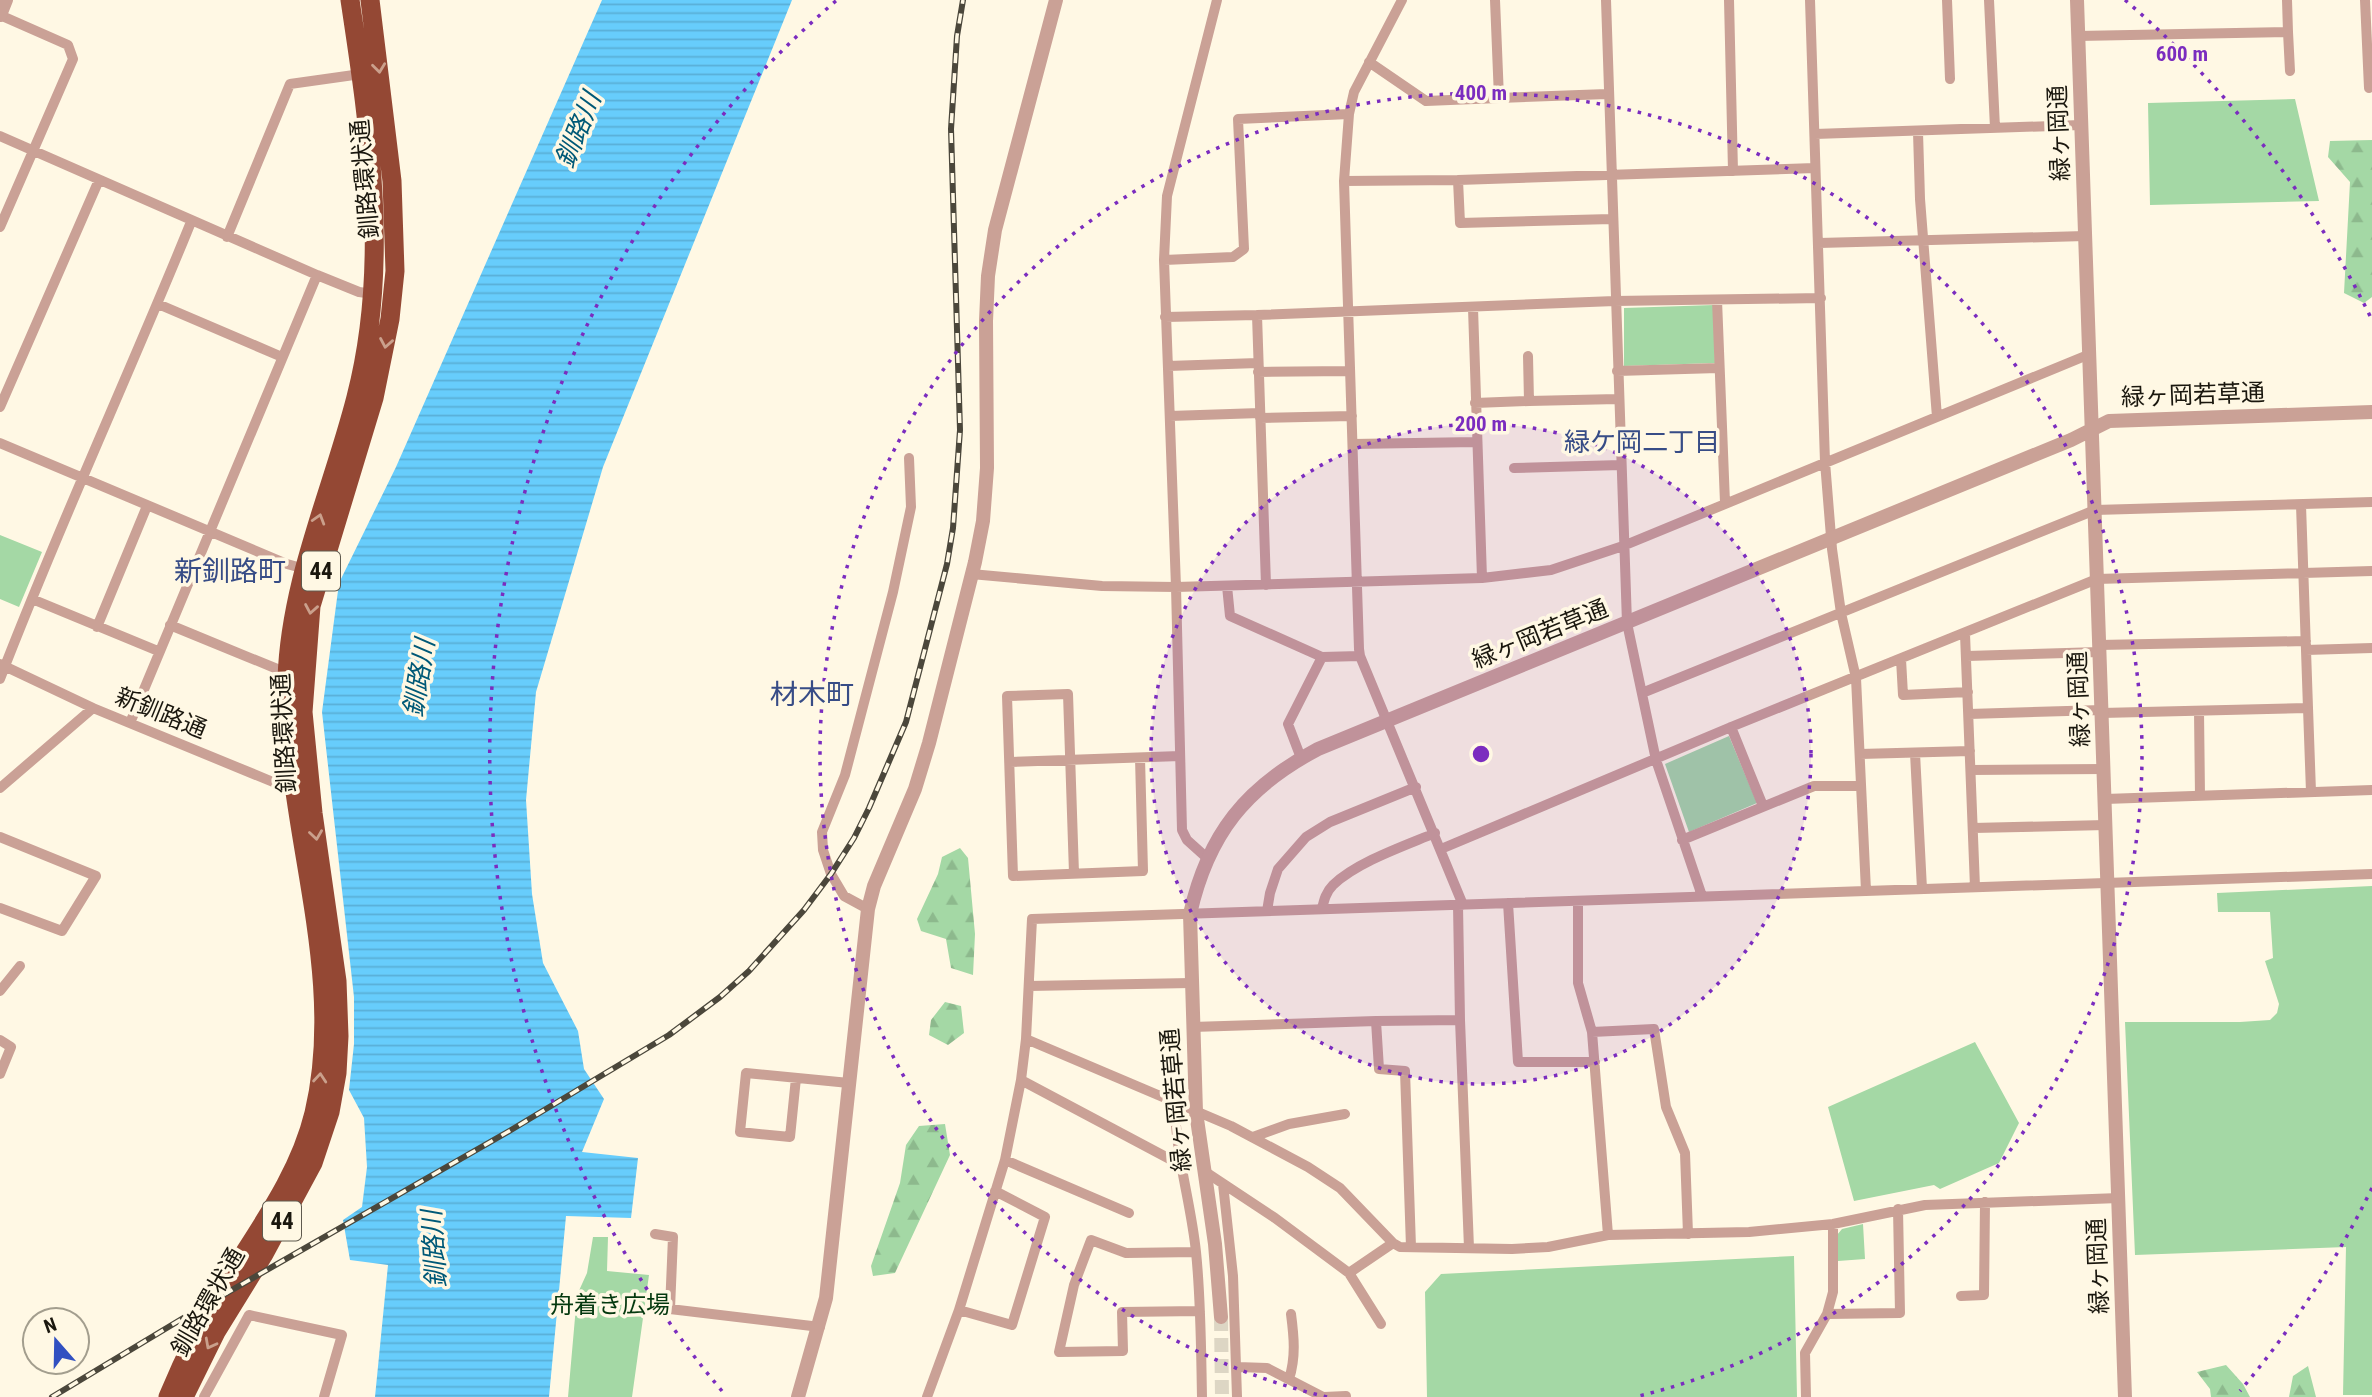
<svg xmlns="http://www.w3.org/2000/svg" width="2372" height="1397" font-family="'Roboto Condensed','Noto Sans JP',sans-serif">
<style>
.forest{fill:url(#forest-firs)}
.park{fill:#a4d8a5}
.water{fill:url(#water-rules)}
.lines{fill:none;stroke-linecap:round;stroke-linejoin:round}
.tertiary-tunnel{stroke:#ddd6c4;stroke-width:14;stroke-dasharray:14 7;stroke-linecap:butt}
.minor{stroke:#caa196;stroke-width:10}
.tertiary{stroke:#caa196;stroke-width:14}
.trunk{stroke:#944834;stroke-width:19}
.rail-casing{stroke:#4b473b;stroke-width:6}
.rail{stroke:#fff8e4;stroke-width:3.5;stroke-dasharray:10;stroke-linecap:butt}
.oneway{stroke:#caa08c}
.ring{fill:none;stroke:#7b2cbf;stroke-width:3.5;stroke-dasharray:3.5 7}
.labels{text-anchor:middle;stroke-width:7;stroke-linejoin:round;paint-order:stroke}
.shield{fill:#fff8e4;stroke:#5f5a4e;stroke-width:2}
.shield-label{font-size:23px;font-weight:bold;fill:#1a170e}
.street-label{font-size:24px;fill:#1a170e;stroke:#fff8e4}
.park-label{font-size:24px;fill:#04380e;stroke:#fff8e4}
.water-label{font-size:26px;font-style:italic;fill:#005977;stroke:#fff8e4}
.neighbourhood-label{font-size:26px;fill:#374c86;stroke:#fff8e4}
.quarter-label{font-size:28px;fill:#374c86;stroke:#fff8e4}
.centre{fill:#7b2cbf;stroke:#fff8e4;stroke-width:3.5}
.ring-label{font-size:21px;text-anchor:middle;font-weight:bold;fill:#7b2cbf;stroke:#fff8e4;stroke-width:7;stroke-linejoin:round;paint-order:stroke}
</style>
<defs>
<pattern id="forest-firs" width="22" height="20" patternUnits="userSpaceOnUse" patternTransform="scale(1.75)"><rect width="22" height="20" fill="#a4d8a5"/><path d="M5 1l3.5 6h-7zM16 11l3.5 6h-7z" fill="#8db98d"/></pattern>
<pattern id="water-rules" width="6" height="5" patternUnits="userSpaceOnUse" patternTransform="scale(1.75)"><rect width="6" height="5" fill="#67cdfc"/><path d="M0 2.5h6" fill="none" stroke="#59afd7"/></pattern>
</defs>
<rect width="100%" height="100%" fill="#fff8e4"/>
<path class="forest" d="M 2372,140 L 2372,297 L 2364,303 L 2344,293 L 2350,182 L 2328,157 L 2330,141 Z
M 960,848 L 968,858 L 975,934 L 973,975 L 951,968 L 946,939 L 921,931 L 917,919 L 938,874 L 942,857 Z
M 945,1002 L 961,1006 L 964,1033 L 948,1045 L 929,1035 L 931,1020 Z
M 945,1124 L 950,1155 L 895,1273 L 873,1276 L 871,1266 L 900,1183 L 906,1145 L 919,1126 Z
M 2226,1365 L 2243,1384 L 2250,1397 L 2211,1397 L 2210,1389 L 2197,1372 Z
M 2308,1366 L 2316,1397 L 2289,1397 L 2293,1376 Z"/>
<path class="park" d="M 2295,99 L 2319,201 L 2150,205 L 2148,103 Z
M 1714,305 L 1715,363 L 1624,366 L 1624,308 Z
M 0,535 L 42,552 L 19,607 L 0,599 Z
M 1729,736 L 1757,803 L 1689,832 L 1665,764 Z
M 2372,886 L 2372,1395 L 2343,1395 L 2346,1247 L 2135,1255 L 2125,1022 L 2240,1022 L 2270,1020 L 2277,1013 L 2279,1004 L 2265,961 L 2273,958 L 2270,912 L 2218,912 L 2217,893 Z
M 1975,1042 L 2019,1123 L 1999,1163 L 1940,1189 L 1934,1185 L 1854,1201 L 1828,1107 Z
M 1863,1224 L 1865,1259 L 1838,1261 L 1837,1235 L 1842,1229 Z
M 593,1237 L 608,1237 L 607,1271 L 649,1275 L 632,1397 L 568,1397 L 577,1295 L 587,1273 Z
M 1794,1256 L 1797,1397 L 1427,1397 L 1425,1292 L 1441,1274 Z"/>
<path class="water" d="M 602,0 L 792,0 L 603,467 L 536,692 L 526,800 L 532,894 L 543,963 L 578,1031 L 584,1069 L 604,1099 L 582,1152 L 638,1158 L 631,1218 L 566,1216 L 549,1397 L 375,1397 L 388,1265 L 350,1260 L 343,1220 L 362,1207 L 367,1167 L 364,1118 L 349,1090 L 354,1044 L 354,997 L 322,712 L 339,583 L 396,467 Z"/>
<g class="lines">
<path class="tertiary-tunnel" d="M 1221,1317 L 1222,1397"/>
<path class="minor" d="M 1402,0 L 1354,92 L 1349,114 L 1344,181 L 1359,649 L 1360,656 L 1463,905
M 1606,0 L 1627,623 L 1656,760 L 1702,896
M 1729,0 L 1733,171
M 1810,0 L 1825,462 L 1832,549 L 1841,613 L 1856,678 L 1866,891
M 1947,0 L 1950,79
M 1989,0 L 1995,128
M 2365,0 L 2369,88
M 0,15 L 68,45 L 73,59 L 0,227
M 2288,32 L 2290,71
M 2078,36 L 2288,32 L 2287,0
M 1369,62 L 1426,101 L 1499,98 L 1495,0
M 1499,98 L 1607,94
M 1918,132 L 1920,199 L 1937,417
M 1815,134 L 2081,125
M 0,136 L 317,275 L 359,292 L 374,294
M 1458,180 L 1460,223 L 1612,219
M 1344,181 L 1458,180 L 1815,168
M 227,237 L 290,84 L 361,74
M 1819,243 L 2085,236
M 1164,260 L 1233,257 L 1244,249 L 1238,119 L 1349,114
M 1717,300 L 1725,503
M 158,304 L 282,357
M 1473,308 L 1482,578
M 1257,315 L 1266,585
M 1165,317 L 1257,315 L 1615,301 L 1821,298
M 1168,366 L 1258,363
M 1617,371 L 1718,368
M 1258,372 L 1350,371
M 1529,401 L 1618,399
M 1475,403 L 1529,401 L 1528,356
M 0,407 L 99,180
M 1170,416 L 1260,413
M 1260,418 L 1352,416
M 0,443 L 287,564 L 305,569
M 1353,444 L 1476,442
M 1514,468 L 1621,465
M 971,574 L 1102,586 L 1176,587 L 1482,578 L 1551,570 L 1623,546 L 2090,354
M 1227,586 L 1230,616 L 1322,657 L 1360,656
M 32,599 L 158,651
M 170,625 L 287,673
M 97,627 L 147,506
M 1965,634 L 1975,887
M 2099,645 L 2306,641
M 2306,650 L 2372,648
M 1967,656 L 2100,652
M 1901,659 L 1903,695 L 1968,692
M 0,664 L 93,708 L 273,782 L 298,778
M 0,679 C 59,525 129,375 191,222
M 1642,693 L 2095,510 L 2372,502
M 2308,708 L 2311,792
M 2199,711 L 2200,796
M 2102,713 L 2308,708 L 2301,505
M 1969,714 L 2102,710
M 130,723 L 317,275
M 1731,727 L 1763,806
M 1915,753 L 1922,889
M 1860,754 L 1970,751
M 1301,758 L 1288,724 L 1322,657
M 1010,762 L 1180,756
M 1971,770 L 2104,769
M 0,788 L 93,708
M 2105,799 L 2372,790
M 1973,828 L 2106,825
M 0,837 L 96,876 L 62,931 L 0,908
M 1682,840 L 1814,786 L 1861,786
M 1441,849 L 1731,727 L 2097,579 L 2372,571
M 1207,858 L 1187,840 L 1182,830 L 1176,587 L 1164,260 L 1167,196 L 1217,0
M 1074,873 L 1068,694 L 1007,696 L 1013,876 L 1143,871 L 1140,758
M 1578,901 L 1578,983 L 1592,1032 L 1608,1235
M 1508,903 L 1518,1062 L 1595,1062
M 1458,905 L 1460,1020 L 1469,1248
M 868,909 L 844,896 L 831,874 L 823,850 L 822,832 L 845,775 L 893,592 L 911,507 L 909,458
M 1322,909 C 1324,900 1326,892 1333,885 C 1357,862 1404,846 1435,833
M 1267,911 L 1270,893 L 1278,869 L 1306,837 L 1330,822 L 1416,787
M 1029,986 L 1191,983
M 0,991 L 20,966
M 1376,1021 L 1460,1020
M 1192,1027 L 1376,1021 L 1379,1069 L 1405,1071 L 1411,1247
M 1592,1032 L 1654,1029 L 1666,1107 L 1685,1153 L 1688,1234
M 1026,1039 L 1231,1126 L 1308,1167 L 1340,1188 L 1393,1243 L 1400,1247 L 1512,1249 L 1548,1247 L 1608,1235 L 1749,1232 L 1833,1224 L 1925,1205 L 2119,1198
M 0,1040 L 11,1047 L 0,1074
M 796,1078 L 790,1137 L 740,1132 L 746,1073 L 849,1083
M 1021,1080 L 1181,1165
M 1175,1103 C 1175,1154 1191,1202 1196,1252 C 1201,1300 1201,1349 1202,1397
M 1253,1137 L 1289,1124 L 1345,1114
M 1005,1160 L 1129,1213
M 1204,1171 L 1275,1218 L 1349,1273 L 1381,1324
M 1223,1184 L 1233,1276 L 1237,1397
M 655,1234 L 673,1237 L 670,1309 L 820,1327
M 1196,1252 L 1126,1253 L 1091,1240 L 1074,1285 L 1059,1352 L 1123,1351 L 1122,1312 L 1200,1311
M 1349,1273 L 1393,1243
M 1961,1296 L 1984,1295 L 1985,1202
M 959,1310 L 1012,1325 L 1045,1217 L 995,1191
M 1827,1314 L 1900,1313 L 1898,1209
M 1237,1367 L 1267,1368 L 1323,1397
M 1289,1379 C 1296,1357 1294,1337 1291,1314
M 204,1397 L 249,1315 L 342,1335 L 324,1397
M 927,1397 L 959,1310 L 1005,1160 L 1021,1080 L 1026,1039 L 1032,919 L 2372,874
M 1324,1397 L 1346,1396
M 1806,1397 L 1805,1353 L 1827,1314 L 1833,1292 L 1833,1224"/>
<path class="tertiary" d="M 2077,0 L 2125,1397
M 0,15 L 6,0
M 1221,1317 L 1215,1244 L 1196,1112 L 1190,914 C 1208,834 1246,787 1318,749 L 2071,440 L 2109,421 L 2372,412
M 798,1397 L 826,1298 L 868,909 L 874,886 L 915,789 L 929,743 L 975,562 L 983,521 L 987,468 L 986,321 L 988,276 L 995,230 L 1056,0"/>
<path class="trunk" d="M 168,1397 C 185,1356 204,1318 227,1280 C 260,1227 299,1175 314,1113 C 348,969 283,824 287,679 C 290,581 332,491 356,397 C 390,266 370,132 350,0
M 184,1397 L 216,1332 L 264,1254 L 313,1163 L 330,1112 L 337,1073 L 339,1036 L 337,981 L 313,813 L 303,712 L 311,606 L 374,398 L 390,319 L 395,271 L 392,181 L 370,0"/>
<defs>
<path id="rail" d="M 52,1397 L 190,1314 L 511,1130 L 669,1035 L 720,997 L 749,971 L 804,910 L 831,874 L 854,838 L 869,808 L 906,722 L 947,564 L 953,528 L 960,430 L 951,129 L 957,36 L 963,0"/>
</defs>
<use href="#rail" class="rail-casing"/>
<use href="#rail" class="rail"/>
</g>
<defs><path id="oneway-chevron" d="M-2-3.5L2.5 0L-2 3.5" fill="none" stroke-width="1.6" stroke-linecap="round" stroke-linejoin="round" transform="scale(1.75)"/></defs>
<g class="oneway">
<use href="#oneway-chevron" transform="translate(379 68) rotate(83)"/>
<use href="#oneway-chevron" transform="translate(386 343) rotate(100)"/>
<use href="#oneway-chevron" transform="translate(319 519) rotate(-73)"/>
<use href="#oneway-chevron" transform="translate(311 609) rotate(100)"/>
<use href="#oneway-chevron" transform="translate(316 835) rotate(82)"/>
<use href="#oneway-chevron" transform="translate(320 1078) rotate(-85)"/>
<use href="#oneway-chevron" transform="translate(210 1344) rotate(118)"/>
</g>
<circle cx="1481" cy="754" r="330" fill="#7b2cbf" fill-opacity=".12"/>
<g class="ring">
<circle cx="1481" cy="754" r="330"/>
<path d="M1327 1397A661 661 0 1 1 1635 1397"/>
<path d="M2372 1188A991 991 0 0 1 2240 1391M722 1391A991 991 0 0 1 837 0M2125 0A991 991 0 0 1 2372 320"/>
</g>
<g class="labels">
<g class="shield">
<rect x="302" y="551.5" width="38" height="39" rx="5"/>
<rect x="263" y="1201.5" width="38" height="39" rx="5"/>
</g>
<g class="shield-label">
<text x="321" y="579">44</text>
<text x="282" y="1229">44</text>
</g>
<g class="street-label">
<text transform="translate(2059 133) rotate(-92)" y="8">緑ヶ岡通</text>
<text transform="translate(365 179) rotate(-95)" y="8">釧路環状通</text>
<text transform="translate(2193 395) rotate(-2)" y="8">緑ヶ岡若草通</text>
<text transform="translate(1540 634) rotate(-22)" y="8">緑ヶ岡若草通</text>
<text transform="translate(2079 699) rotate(-92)" y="8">緑ヶ岡通</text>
<text transform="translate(161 713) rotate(22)" y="8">新釧路通</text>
<text transform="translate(284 733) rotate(-93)" y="8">釧路環状通</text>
<text transform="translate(1176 1100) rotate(-95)" y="8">緑ヶ岡若草通</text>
<text transform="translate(2098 1266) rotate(-92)" y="8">緑ヶ岡通</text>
<text transform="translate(208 1302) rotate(-60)" y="8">釧路環状通</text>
</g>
<g class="park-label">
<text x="610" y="1313">舟着き広場</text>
</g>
<g class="water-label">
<text transform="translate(578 130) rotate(-68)" y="9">釧路川</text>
<text transform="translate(419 678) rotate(-81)" y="9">釧路川</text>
<text transform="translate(434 1249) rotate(-94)" y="9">釧路川</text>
</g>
<g class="neighbourhood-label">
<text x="1642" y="451">緑ケ岡二丁目</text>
</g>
<g class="quarter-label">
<text x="230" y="581">新釧路町</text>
<text x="812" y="704">材木町</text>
</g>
</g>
<circle cx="1481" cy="754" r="10" class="centre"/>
<g class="ring-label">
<text x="2182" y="61">600 m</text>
<text x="1481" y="100">400 m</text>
<text x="1481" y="431">200 m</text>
</g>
<g transform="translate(56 1341) rotate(340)"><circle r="33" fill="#fff8e4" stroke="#a39e8e" stroke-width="2"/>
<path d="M0-5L12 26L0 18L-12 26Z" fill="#3150c1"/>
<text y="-10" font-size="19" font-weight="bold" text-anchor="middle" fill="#1a170e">N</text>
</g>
</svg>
